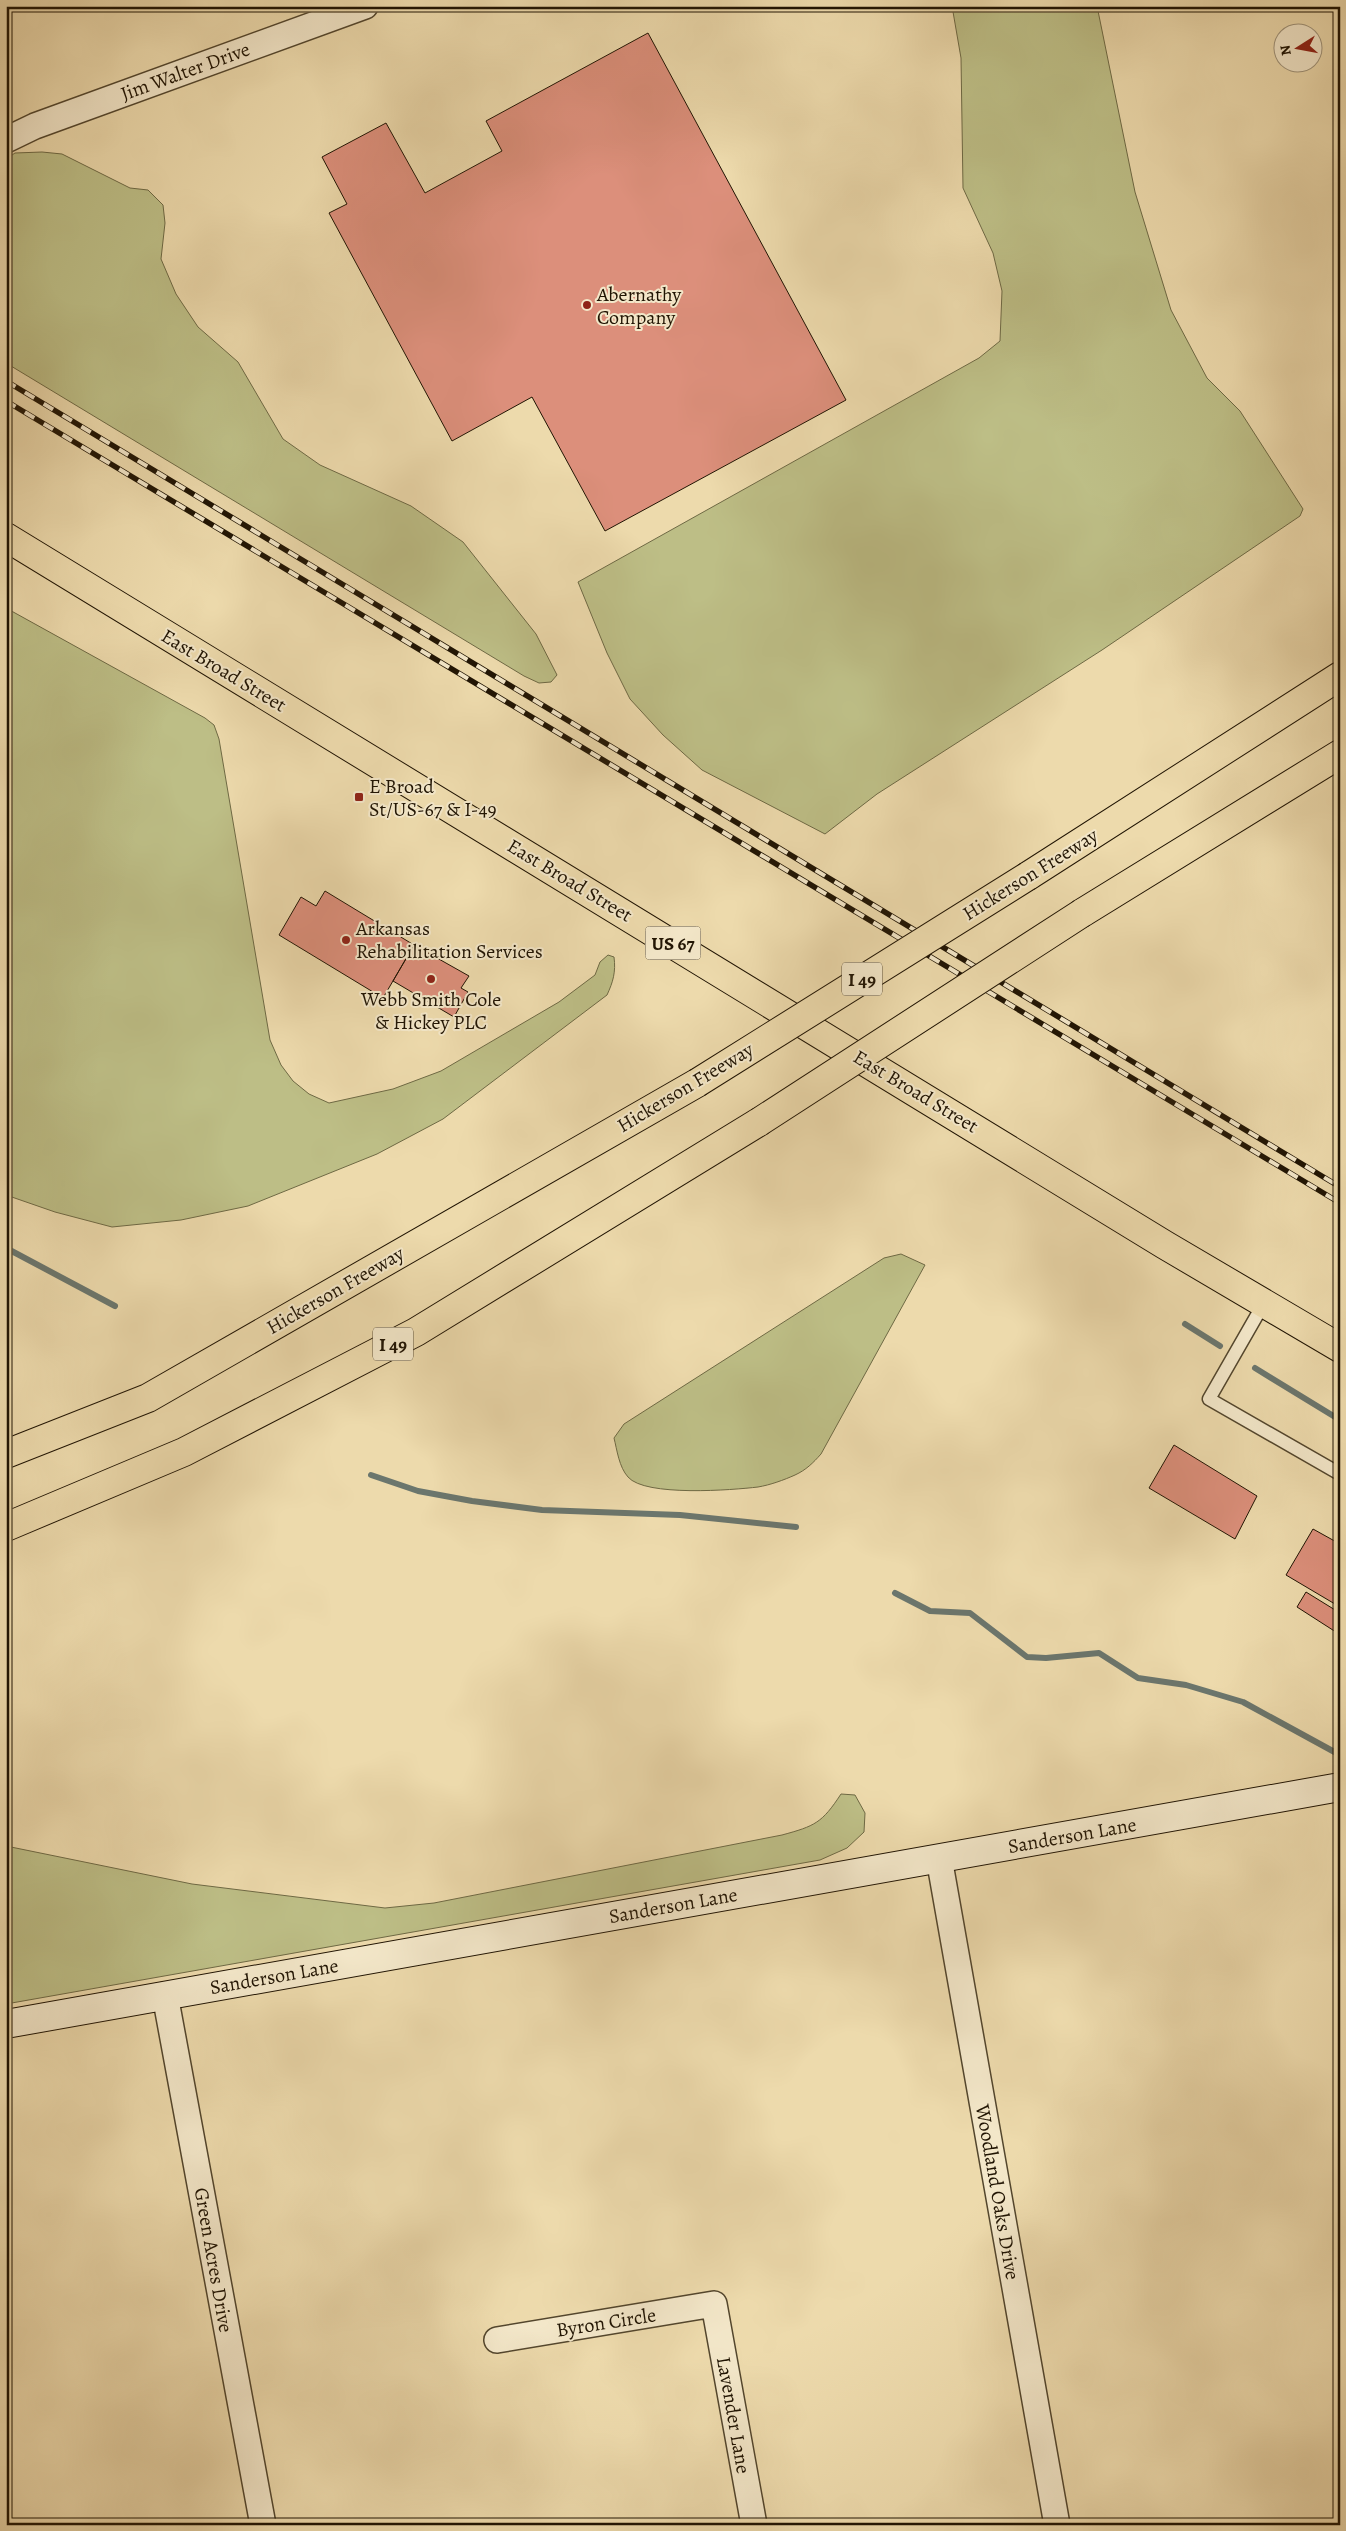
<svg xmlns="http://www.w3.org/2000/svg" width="1346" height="2531" font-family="Alegreya,serif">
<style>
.green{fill:#bdbe86;stroke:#6e6944}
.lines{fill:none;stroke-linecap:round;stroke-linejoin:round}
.stream{stroke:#6b766d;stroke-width:6}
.building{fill:#dc8f7b;stroke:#201403}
.lane-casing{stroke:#53462d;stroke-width:15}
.street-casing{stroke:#53462d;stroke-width:28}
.secondary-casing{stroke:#201403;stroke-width:30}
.primary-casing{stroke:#201403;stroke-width:30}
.highway-casing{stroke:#201403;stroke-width:30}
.lane{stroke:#f3e7c9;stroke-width:12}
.street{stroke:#f3e7c9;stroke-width:25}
.secondary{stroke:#f3e7c9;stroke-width:28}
.primary{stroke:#eddaac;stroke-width:28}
.highway{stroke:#eddaac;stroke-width:28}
.rail-casing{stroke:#201403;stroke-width:5.5}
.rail{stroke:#f3e7c9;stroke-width:4;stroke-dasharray:11;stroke-linecap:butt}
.highway-bridge-casing{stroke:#201403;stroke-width:30;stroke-linecap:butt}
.highway-bridge{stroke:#eddaac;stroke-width:28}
.poi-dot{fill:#8f2418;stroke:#f3e7c9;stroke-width:2}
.labels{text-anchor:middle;stroke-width:4;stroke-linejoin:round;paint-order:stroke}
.shield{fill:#f3e7c9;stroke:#5f533e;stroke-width:1}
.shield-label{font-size:19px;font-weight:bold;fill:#201403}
.street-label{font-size:20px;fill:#201403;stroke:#f3e7c9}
.poi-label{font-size:20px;fill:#201403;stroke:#f3e7c9;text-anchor:start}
</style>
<rect width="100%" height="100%" fill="#eddaac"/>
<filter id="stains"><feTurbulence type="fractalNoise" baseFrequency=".004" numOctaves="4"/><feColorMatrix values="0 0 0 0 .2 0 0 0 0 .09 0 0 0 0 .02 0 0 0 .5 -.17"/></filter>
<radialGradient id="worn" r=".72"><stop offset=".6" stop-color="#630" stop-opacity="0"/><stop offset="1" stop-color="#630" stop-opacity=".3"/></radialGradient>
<path class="green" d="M 952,6 L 1097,6 L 1135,192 L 1171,310 L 1207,378 L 1240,411 L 1303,509 L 1300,516 L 1102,650 L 877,794 L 825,834 L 702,770 L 663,735 L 630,699 L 607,653 L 578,582 L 979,358 L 1000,341 L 1002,291 L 993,253 L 963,188 L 961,58 Z
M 42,152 L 62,154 L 130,188 L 148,190 L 163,205 L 165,223 L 161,259 L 176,294 L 198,327 L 238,362 L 283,439 L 320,465 L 411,506 L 463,542 L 536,634 L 557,675 L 551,682 L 539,683 L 524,676 L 6,363 L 6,159 L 15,153 Z
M 6,608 L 205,718 L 214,725 L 219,739 L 270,1040 L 281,1065 L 293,1081 L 309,1094 L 329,1103 L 393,1089 L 441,1071 L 559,1002 L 595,975 L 600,962 L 608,955 L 614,957 C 616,972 613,982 607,995 L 443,1119 L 377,1154 L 248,1206 L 181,1220 L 112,1227 L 55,1212 L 6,1195 Z
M 901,1254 L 925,1265 L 821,1454 C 813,1463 806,1470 795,1475 C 784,1480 770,1485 758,1487 C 733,1490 645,1497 628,1477 C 619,1467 617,1450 614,1438 L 624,1424 L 884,1258 Z
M 841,1794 L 855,1795 L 865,1813 L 864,1832 L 847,1848 L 820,1860 L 6,2004 L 6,1846 L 192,1884 L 385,1908 L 434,1903 L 782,1835 C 815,1826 822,1823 841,1794 Z"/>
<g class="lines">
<path class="stream" d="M 6,1248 L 115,1306
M 1185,1324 L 1220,1346
M 1255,1368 L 1340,1420
M 371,1475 L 418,1491 L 472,1501 L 542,1510 L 680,1515 L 796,1527
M 895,1593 L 930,1611 L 970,1613 L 1027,1657 L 1046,1658 L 1099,1653 L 1138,1678 L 1186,1685 L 1243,1702 L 1340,1755"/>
</g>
<path class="building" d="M 648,33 L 846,400 L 605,531 L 532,397 L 452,441 L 329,213 L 347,204 L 322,157 L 386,123 L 425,193 L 502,151 L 486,121 Z
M 325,891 L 414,945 L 383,998 L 279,935 L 301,897 L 316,906 Z
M 414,945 L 469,976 L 461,988 L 468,992 L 454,1017 L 393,981 Z
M 1174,1445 L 1257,1496 L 1235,1539 L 1149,1488 Z
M 1313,1529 L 1340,1544 L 1340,1607 L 1286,1575 Z
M 1306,1592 L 1340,1613 L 1339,1634 L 1297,1607 Z"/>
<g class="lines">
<defs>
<path id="lane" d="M 1264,1303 L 1209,1399 L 1340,1474"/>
<path id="street" d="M 6,140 L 35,126 L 365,6
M 939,1858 L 1057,2525
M 165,1995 L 263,2525
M 497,2340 L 714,2304 L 754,2525"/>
<path id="secondary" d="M 6,2024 L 1340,1787"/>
<path id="primary" d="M 6,537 L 1165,1245 L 1340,1348"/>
<path id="highway" d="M 1028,876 L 1340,676
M 1082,913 L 1340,754
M 6,1454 L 148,1398 L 697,1083
M 6,1527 L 184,1452 L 416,1332 L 759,1122"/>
</defs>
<use href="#lane" class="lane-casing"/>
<use href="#street" class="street-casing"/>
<use href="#secondary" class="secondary-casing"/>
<use href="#primary" class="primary-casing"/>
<use href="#highway" class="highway-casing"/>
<use href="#lane" class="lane"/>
<use href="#street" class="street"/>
<use href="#secondary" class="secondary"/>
<use href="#primary" class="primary"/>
<use href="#highway" class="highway"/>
<defs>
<path id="rail" d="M 6,381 L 1340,1187
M 6,401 L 1340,1203"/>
</defs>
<use href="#rail" class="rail-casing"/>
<use href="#rail" class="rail"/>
<defs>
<path id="highway-bridge" d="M 697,1083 L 1028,876
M 759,1122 L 1082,913"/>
</defs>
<use href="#highway-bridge" class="highway-bridge-casing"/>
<use href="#highway-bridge" class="highway-bridge"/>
</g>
<g class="poi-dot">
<circle cx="587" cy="305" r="5"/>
<rect x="354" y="792" width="10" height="10" rx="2.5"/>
<circle cx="346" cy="940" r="5"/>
<circle cx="431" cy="979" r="5"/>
</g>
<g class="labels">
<g class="shield">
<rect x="645.5" y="926.5" width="55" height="33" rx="4"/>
<rect x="842" y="962.5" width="40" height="33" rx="4"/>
<rect x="373" y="1327.5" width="40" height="33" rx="4"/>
</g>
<g class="shield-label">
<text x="673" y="950">US 67</text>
<text x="862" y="986">I 49</text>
<text x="393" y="1351">I 49</text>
</g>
<g class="street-label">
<text transform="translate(185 71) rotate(-20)" y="7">Jim Walter Drive</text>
<text transform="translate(224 670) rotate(31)" y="7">East Broad Street</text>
<text transform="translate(1030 874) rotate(-32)" y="7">Hickerson Freeway</text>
<text transform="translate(570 880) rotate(31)" y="7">East Broad Street</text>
<text transform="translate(685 1087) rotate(-31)" y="7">Hickerson Freeway</text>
<text transform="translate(916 1091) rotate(31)" y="7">East Broad Street</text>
<text transform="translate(335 1290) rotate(-30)" y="7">Hickerson Freeway</text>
<text transform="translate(1072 1835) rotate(-10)" y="7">Sanderson Lane</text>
<text transform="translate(673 1905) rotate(-10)" y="7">Sanderson Lane</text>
<text transform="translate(274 1976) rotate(-10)" y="7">Sanderson Lane</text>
<text transform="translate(998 2192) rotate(80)" y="7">Woodland Oaks Drive</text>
<text transform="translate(214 2260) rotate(80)" y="7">Green Acres Drive</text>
<text transform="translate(606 2322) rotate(-9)" y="7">Byron Circle</text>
<text transform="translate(734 2415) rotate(80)" y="7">Lavender Lane</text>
</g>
<g class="poi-label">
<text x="597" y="301">Abernathy<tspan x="597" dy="23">Company</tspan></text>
<text x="369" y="793">E Broad<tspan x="369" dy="23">St/US-67 &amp; I-49</tspan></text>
<text x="356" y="935">Arkansas<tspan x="356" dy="23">Rehabilitation Services</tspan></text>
<text x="431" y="1006" text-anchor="middle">Webb Smith Cole<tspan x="431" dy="23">&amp; Hickey PLC</tspan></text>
</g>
</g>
<rect width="1346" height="2531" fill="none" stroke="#eddaac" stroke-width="25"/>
<rect x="8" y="8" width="1331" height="2516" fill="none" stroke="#201403" stroke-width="2.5"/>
<rect x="12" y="12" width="1321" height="2506" fill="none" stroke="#201403"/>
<g transform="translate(1298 48) rotate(259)"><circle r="24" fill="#f3e7c9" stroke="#9f937a"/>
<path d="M0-4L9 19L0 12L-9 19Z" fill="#8f2418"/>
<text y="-8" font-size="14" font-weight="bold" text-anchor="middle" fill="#201403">N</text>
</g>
<rect width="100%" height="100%" filter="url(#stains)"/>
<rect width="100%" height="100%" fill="url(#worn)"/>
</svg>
